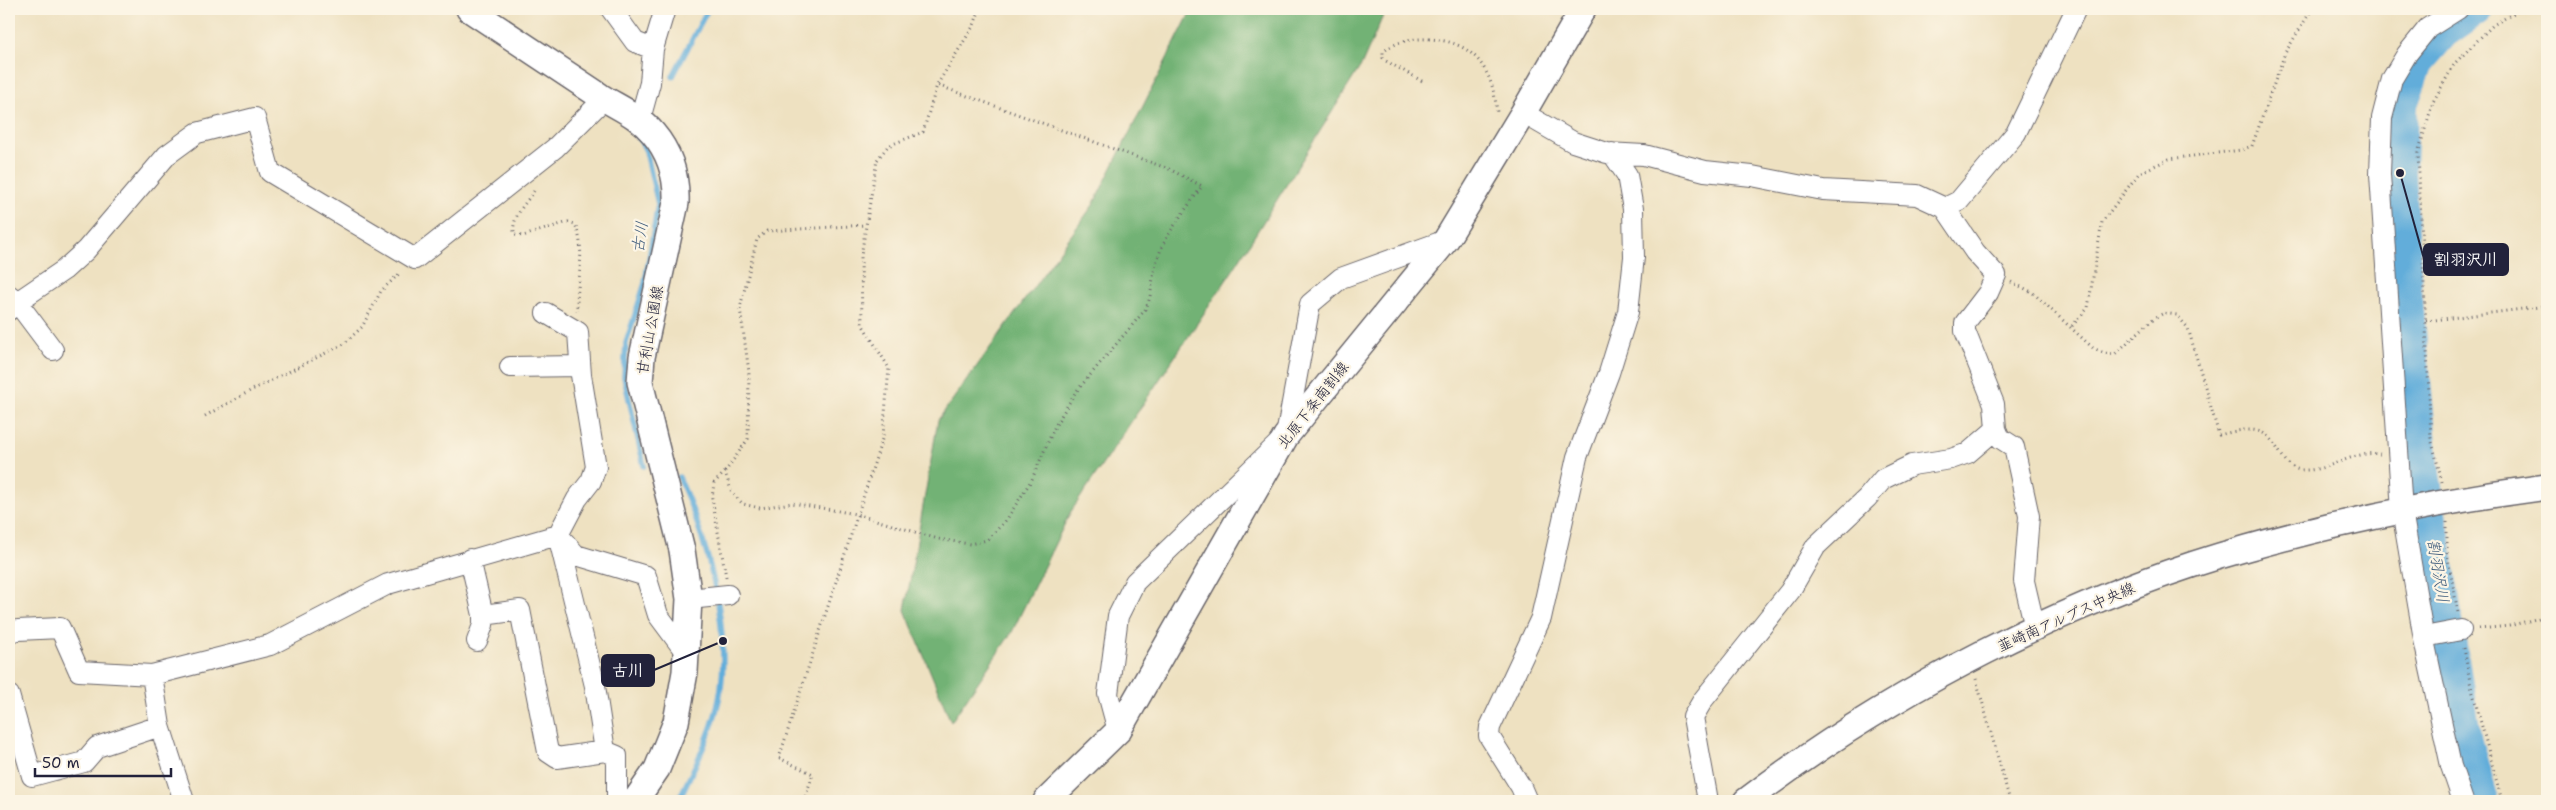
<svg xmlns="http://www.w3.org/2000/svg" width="2556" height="810" font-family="'Shantell Sans','Klee One',sans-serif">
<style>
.forest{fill:#72b274;stroke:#4a6a58}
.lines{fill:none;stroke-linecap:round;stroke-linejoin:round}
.stream{stroke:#62adda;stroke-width:5.5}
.river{stroke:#62adda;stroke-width:32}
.minor-casing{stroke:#69656a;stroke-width:22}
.major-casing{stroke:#69656a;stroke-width:28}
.path{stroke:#69656a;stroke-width:3;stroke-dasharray:1 4;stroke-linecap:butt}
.minor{stroke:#fff;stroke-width:20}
.major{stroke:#fff;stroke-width:25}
.labels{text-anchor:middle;stroke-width:4.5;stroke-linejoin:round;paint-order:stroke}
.street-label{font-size:15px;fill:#22223b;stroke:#fcf5e5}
.water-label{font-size:16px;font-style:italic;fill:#3c5a7b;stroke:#fcf5e5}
.leader{fill:none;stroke:#22223b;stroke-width:2}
.callout-dot{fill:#22223b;stroke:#fcf5e5;stroke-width:2}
.callout{fill:#22223b;stroke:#22223b;stroke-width:2}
.callout-label{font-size:16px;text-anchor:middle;font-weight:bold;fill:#fff}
</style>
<rect width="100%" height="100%" fill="#fcf5e5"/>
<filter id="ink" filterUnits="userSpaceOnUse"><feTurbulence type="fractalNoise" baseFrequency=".02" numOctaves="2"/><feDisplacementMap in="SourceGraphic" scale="10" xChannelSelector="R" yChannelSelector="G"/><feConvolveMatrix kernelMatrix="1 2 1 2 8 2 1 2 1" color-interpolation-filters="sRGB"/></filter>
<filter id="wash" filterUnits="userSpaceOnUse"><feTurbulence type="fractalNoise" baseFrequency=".0096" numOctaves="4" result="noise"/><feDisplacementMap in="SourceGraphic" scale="20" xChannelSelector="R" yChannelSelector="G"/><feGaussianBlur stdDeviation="1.12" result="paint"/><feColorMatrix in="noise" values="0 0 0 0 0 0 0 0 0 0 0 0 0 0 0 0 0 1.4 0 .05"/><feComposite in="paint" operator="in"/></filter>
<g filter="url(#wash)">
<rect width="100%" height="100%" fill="#eee1c1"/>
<path class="forest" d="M 1192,9 L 1386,9 L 1362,64 L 1235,267 L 1070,513 L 1012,632 L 951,722 L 905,610 L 938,420 L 1093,205 Z"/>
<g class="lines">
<path class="stream" d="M 673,76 L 708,9
M 636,132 L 646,151 L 658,204 L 645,283 L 626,343 L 624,377 L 644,466
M 678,801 C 695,766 716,727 721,688 C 730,621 706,538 679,477"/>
<path class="river" d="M 2477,9 L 2444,32 L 2417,63 L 2402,104 L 2400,173 L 2406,289 L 2424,474 L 2466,742 L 2483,801"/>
</g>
</g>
<g filter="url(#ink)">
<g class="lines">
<defs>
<path id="minor" d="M 611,9 L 635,42 L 653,49
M 2458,9 L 2428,28 L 2407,54 L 2392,79 L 2382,118 L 2380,174 L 2402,511 L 2425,645 L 2451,766 L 2463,801
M 1523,113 L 1573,142 L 1607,153 L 1644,155 L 1705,171 L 1752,176 L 1823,190 L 1917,195 L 1945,208 L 1975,252 L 1996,275 L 1988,293 L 1965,323 L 1965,331 L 1994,404 L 1996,429 L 2000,438 L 2014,447 L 2029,516 L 2024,581 L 2035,628
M 640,119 L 650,83 L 653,49 L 665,9
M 1945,208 L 1959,201 L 2016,133 L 2076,9
M 9,295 L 17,302 L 64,270 L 86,250 L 167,155 L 197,133 L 255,118 L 270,172 L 415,259 L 555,148 L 604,99
M 9,310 L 17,302 L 53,350
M 546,313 L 578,332 L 581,375 L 596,467 L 591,481 L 577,499 L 558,535 L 576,555 L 646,576 L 658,615 L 687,654
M 510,367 L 580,366
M 470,559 L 483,615 L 520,610 L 548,752 L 557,758 L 605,751
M 689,599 L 728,595
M 9,632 L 18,630 L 60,628 L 79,671 L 152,675 L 270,645 L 388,584 L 558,535 L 595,686 L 605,751 L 617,756 L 617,801
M 2424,637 L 2461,630
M 477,641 L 483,625 L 483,615
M 152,675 L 160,726 L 184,801
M 9,695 L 32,776 L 84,762 L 97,747 L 160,726
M 1118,731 L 1108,694 L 1118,616 L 1135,582 L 1286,436 L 1310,304 L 1341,278 L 1446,240
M 1527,801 L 1521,787 L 1489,736 L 1490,727 L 1541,618 L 1577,457 L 1609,373 L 1628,312 L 1634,257 L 1633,209 L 1627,175 L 1612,153
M 1708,801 L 1693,717 L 1703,700 L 1790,591 L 1816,546 L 1867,498 L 1883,479 L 1912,465 L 1951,459 L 1968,453 L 1996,429"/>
<path id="major" d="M 469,9 C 513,38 556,67 600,96 C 619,108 638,115 653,133 C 670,153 677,178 676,203 L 642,357 L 640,382 L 682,550 L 689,599 L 685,672 L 676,722 L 657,769 L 635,801
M 1046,801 L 1118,731 L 1286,436 L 1446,240 L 1523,113 L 1583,9
M 1746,801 C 1889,692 2074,596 2247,548 C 2346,520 2446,500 2547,487"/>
</defs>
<use href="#minor" class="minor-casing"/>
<use href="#major" class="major-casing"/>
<path class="path" d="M 1422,81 L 1386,61 L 1383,58 L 1383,52 C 1395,42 1411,38 1427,39 C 1473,40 1493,68 1497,113
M 534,191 C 526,203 509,220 515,235 L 523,236 L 568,222 L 575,224 C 587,250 576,283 577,311
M 2011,282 L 2032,292 L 2093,348 L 2104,353 L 2115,354 L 2154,318 L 2164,313 L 2177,315 L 2188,328 L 2219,435 C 2232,432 2248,427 2261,432 C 2278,439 2282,469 2302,470 C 2329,472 2353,450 2380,454
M 2426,321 L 2547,306
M 2072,326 L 2088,308 L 2102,222 L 2139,173 L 2169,159 L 2241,150 L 2252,146 L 2285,53 L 2312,9
M 205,416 L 250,391 L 344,344 L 362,327 L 381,291 L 401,272
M 725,472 L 748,439 L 749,372 L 740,308 L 757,239 L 767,231 L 866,225
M 2442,482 L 2431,438 L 2418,153 L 2433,102 L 2455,63 L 2493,25 L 2521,9
M 2447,522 L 2447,553 L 2458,613
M 726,577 L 712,498 L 714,483 L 725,472 L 732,493 L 743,504 L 760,508 L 792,503 L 856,514 L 938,539 L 970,544 L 987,540 L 1007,519 L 1032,479 L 1055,426 L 1075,393 L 1145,310 C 1153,295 1151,280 1156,264 C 1163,236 1186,210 1202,186 L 1169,169 L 937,85
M 2479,629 L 2509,626 L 2547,616
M 2464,648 L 2470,682 L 2502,801
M 1976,679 L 2010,801
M 804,801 L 813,774 L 779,758 L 883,436 L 889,368 L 862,324 L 861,256 L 877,160 L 888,146 L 923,132 L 937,85 L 974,25 L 980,9"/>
<use href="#minor" class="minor"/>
<use href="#major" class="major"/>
</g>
</g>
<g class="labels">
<g class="street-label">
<text transform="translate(650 330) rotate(-80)" y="5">甘利山公園線</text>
<text transform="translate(1313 405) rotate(-52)" y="5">北原下条南割線</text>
<text transform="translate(2066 617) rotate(-24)" y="5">韮崎南アルプス中央線</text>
</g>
<g class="water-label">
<text transform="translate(639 237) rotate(-81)" y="6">古川</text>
<text transform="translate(2439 571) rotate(81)" y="6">割羽沢川</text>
</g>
</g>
<path class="leader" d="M2400 173L2424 259M723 641L654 670"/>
<g class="callout-dot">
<circle cx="2400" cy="173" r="5"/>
<circle cx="723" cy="641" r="5"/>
</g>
<g class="callout">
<rect x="2424" y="244" width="84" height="31" rx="5"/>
<rect x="602" y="655" width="52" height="31" rx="5"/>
</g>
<g class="callout-label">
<text x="2466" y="265">割羽沢川</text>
<text x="628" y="676">古川</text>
</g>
<rect width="2556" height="810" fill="none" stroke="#fcf5e5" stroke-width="30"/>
<path d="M35 768v8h136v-8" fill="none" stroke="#22223b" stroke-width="2.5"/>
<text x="42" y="768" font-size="15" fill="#22223b" stroke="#fcf5e5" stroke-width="4" paint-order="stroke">50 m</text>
</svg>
